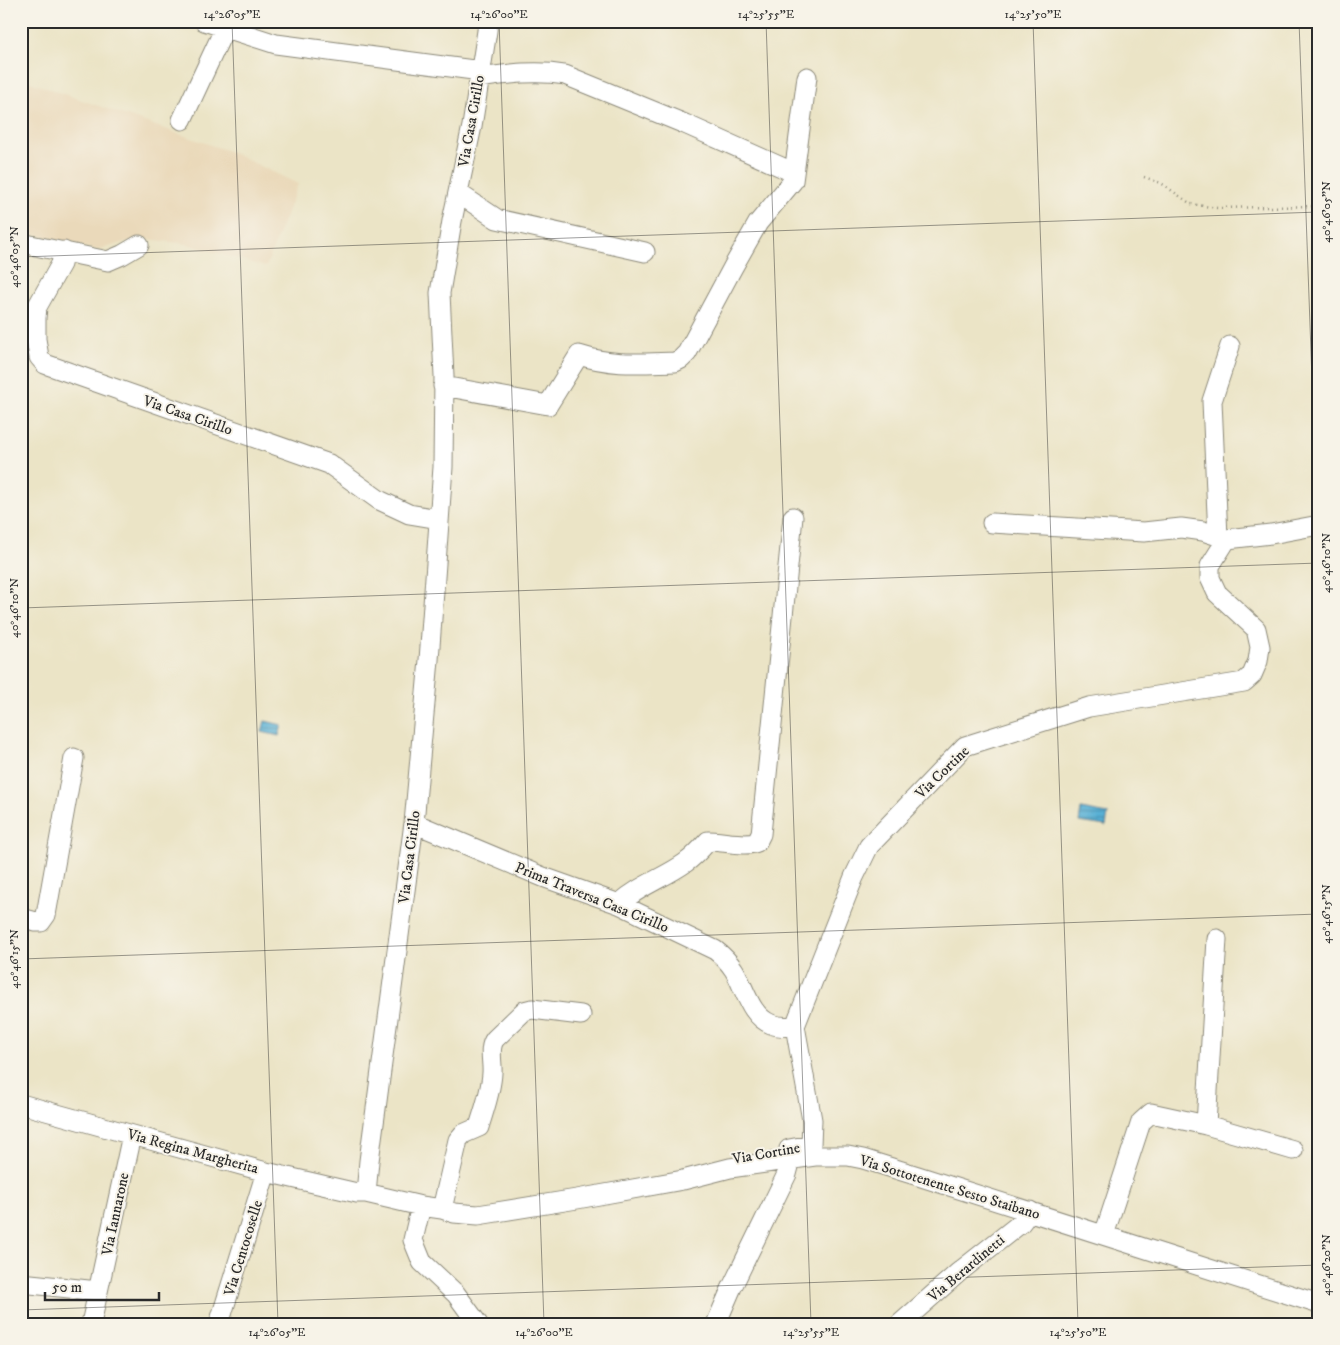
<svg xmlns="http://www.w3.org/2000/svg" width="1340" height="1345" font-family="'IM FELL DW Pica',serif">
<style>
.built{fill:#ead9ba}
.water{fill:url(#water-rules);stroke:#426e80}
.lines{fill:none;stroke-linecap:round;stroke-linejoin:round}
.minor-casing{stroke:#8b8878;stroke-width:21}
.path{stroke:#8b8878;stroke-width:2.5;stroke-dasharray:1 4;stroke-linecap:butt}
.minor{stroke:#fff;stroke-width:19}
.ticks{fill:none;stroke:#2b2b2b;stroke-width:1;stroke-opacity:0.45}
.labels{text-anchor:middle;stroke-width:4;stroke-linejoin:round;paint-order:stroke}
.street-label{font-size:15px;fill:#2b2b2b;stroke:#f7f3e8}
.neatline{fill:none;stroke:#2b2b2b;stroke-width:2}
.ticks-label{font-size:12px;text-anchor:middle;fill:#2b2b2b}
</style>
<defs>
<pattern id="water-rules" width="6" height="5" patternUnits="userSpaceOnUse" patternTransform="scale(1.25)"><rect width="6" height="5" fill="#58b0d5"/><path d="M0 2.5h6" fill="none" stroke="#498fad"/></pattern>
</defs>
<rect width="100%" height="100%" fill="#f7f3e8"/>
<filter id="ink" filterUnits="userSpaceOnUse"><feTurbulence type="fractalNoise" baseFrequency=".02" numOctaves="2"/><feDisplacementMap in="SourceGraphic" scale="10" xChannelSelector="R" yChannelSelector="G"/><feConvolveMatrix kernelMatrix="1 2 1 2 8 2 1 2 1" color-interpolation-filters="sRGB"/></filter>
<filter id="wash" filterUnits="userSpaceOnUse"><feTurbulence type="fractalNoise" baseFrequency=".0096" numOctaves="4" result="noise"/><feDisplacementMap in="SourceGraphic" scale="20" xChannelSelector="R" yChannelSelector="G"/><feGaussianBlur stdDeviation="1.12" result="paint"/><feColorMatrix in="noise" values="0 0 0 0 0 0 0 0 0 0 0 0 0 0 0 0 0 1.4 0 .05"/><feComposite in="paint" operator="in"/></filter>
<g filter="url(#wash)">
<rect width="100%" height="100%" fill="#ebe4c6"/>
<path class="built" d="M 21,79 L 231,152 L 298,184 L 266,267 L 187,244 L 140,238 L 97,250 L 21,231 Z"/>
<path class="water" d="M 265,721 L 282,725 L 279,736 L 262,732 Z
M 1081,809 L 1108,814 L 1106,826 L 1079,822 Z"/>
</g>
<g filter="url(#ink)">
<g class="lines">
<defs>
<path id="minor" d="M 204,21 L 276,44 L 481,71
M 479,78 C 508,74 536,70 565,75 L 685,124 L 788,170
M 182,120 L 228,21
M 458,193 L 497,219 L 645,252
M 21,243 L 108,261 L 122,255 L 139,245
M 64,251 L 61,264 L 37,307 L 36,318 L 36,339 L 39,357 L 45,364 L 329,464 L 379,500 L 409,514 L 439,519
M 443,386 L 548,405 L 579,355 C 613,366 640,363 675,362 L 681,359 L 687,353 L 733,267 L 758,223 L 793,181 L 807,77
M 992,523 L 1144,532 L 1181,528 L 1203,531 L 1227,539
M 1218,537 L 1212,401 L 1230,346
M 414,823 L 543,877 L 619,904 L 715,950 C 723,956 729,962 734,970 C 745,988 750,1016 771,1024 C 779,1027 787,1027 795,1026
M 619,904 C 640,885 664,878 685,863 C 694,857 701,849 708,841 C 722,841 747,847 757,842 L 761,834 L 793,517
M 21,918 L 36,922 L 41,922 L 46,915 L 74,758
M 21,1104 L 266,1172 L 357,1193 L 366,1193 L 421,1206 L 442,1209 L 454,1213 L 478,1215 L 577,1199 L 683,1180 L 730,1168 L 815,1156 L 848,1156 L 863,1159 L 918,1176 L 1319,1304
M 1206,1125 L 1217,939
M 789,1149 L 811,1145 L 812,1120 L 795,1026 L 854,877 L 869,846 L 965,746 L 1089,707 L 1244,682 L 1252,675 L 1258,661 L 1260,647 L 1256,629 L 1217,593 L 1210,578 L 1210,566 L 1227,539 L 1271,534 L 1319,525
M 366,1193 L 369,1161 L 414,823 L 429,660 L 443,467 L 444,376 L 440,293 L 452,221 L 472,126 L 487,31 L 488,21
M 421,1206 L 413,1240 L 422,1262 L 456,1294 L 478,1324
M 442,1209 L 458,1140 L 463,1134 L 479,1127 C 484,1110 491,1092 492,1073 C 493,1062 488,1048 495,1039 L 524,1011 L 532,1009 L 581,1015
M 1104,1235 L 1141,1122 L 1151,1113 L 1206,1125 L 1293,1150
M 21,1283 L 98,1291
M 91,1324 L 132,1135
M 219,1324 L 266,1172
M 716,1324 L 732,1287 L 787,1174 L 791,1159
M 900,1324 L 959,1272 L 1021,1223 L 1030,1211"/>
</defs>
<use href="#minor" class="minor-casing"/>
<path class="path" d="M 1144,177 L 1161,183 L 1191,204 L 1217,208 L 1319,206"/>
<use href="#minor" class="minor"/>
</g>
</g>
<path class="ticks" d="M 232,21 L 278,1324M 499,21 L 544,1324M 766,21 L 811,1324M 1033,21 L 1078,1324M 1299,21 L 1319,573M 21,257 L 1319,212M 21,608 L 1319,563M 21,959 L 1319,914M 21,1310 L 1319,1265"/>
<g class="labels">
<g class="street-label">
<text transform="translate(471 121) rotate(-80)" y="5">Via Casa Cirillo</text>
<text transform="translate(188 415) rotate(19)" y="5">Via Casa Cirillo</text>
<text transform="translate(942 772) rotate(-44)" y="5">Via Cortine</text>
<text transform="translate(409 857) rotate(-83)" y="5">Via Casa Cirillo</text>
<text transform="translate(592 897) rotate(22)" y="5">Prima Traversa Casa Cirillo</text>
<text transform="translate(193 1151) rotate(15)" y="5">Via Regina Margherita</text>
<text transform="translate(766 1153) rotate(-10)" y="5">Via Cortine</text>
<text transform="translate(950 1187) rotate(17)" y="5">Via Sottotenente Sesto Staibano</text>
<text transform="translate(115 1214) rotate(-78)" y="5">Via Iannarone</text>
<text transform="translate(243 1248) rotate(-73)" y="5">Via Centocoselle</text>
<text transform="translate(966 1268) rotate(-40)" y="5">Via Berardinetti</text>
</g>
</g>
<rect width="1340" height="1345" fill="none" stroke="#f7f3e8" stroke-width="55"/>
<path d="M45 1292v8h114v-8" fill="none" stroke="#2b2b2b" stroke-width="2.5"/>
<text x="52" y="1292" font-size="15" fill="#2b2b2b" stroke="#f7f3e8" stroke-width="4" paint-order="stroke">50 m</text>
<rect x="28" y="28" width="1284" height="1290" class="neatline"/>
<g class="ticks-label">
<text x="232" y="18">14°26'05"E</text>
<text x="499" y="18">14°26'00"E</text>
<text x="766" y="18">14°25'55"E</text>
<text x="1033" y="18">14°25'50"E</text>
<text transform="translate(1326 212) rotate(-90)" y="4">40°46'05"N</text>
<text transform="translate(14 257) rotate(-90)" y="4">40°46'05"N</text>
<text transform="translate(1326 563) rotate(-90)" y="4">40°46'10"N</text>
<text transform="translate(14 608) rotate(-90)" y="4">40°46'10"N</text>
<text transform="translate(1326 914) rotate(-90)" y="4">40°46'15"N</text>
<text transform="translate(14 959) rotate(-90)" y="4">40°46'15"N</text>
<text transform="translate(1326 1265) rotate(-90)" y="4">40°46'20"N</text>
<text x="277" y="1336">14°26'05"E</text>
<text x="544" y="1336">14°26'00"E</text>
<text x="811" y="1336">14°25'55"E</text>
<text x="1078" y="1336">14°25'50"E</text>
</g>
</svg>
